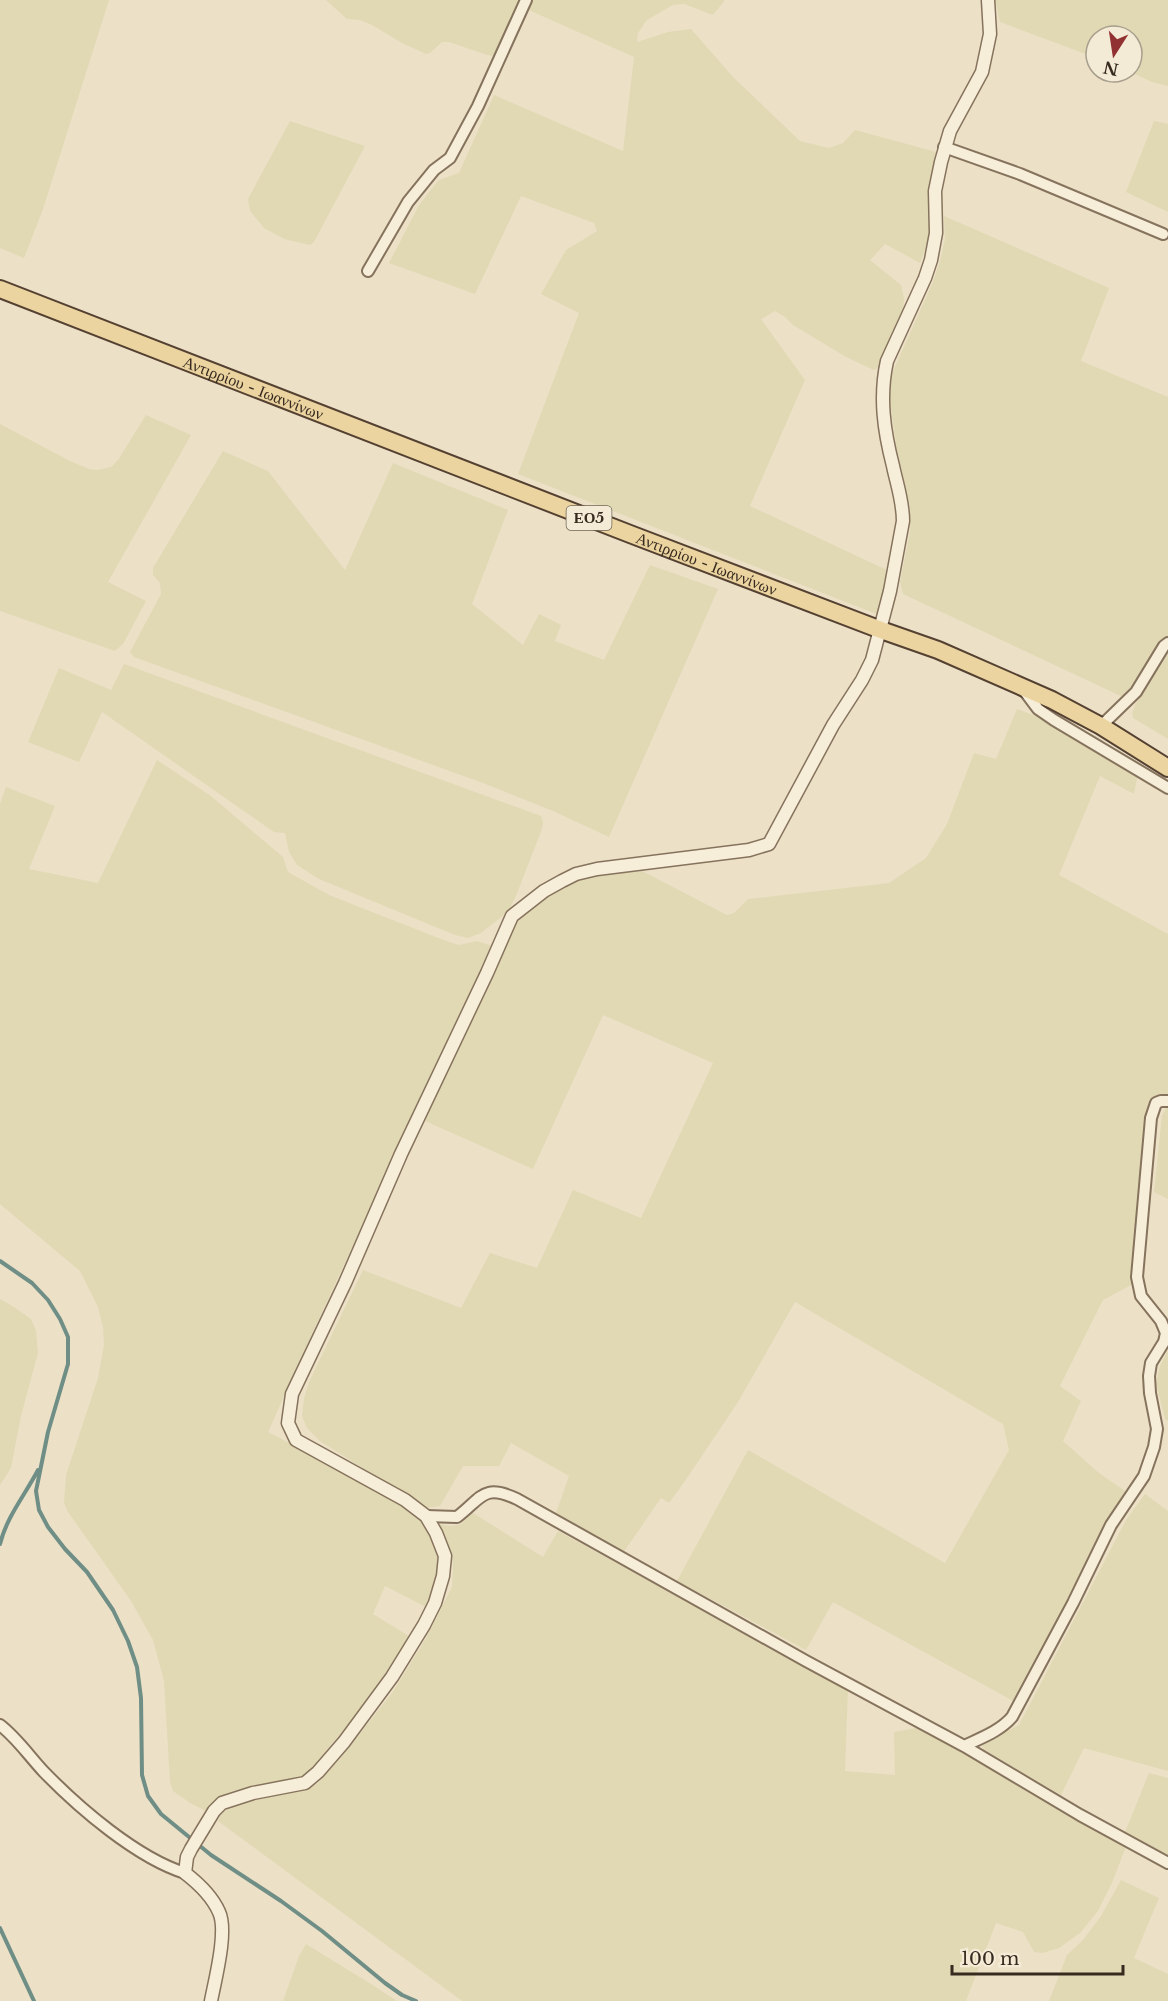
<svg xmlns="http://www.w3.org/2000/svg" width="1168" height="2001" font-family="'Libre Baskerville',serif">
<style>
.farmland{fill:#e1d9b4}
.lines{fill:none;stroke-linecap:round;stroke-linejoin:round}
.stream{stroke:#6f8e86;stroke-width:4}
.minor-casing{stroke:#86735d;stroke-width:14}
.tertiary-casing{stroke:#86735d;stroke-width:15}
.primary-casing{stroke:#544131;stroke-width:20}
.minor{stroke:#f7eed9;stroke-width:10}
.tertiary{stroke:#f7eed9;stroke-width:12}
.primary{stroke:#ecd4a1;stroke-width:16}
.labels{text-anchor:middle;stroke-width:4.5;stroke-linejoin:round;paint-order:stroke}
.shield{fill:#f4ebd6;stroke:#706557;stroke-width:1.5}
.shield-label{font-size:15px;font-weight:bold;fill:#372b20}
.street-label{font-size:16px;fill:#372b20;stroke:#f4ebd6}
</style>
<rect width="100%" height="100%" fill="#ece0c7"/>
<path class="farmland" d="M 0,0 L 109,0 L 43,209 L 24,258 L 0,248 Z
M 326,0 L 725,0 L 713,15 L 684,4 L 673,5 L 647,20 L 638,33 L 637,42 L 668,32 L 691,29 L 733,77 L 800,141 L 829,148 L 843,143 L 855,130 L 940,153 L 932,231 L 920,263 L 885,244 L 870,260 L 901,285 L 904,299 L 903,312 L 881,366 L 874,370 L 846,357 L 793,325 L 785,317 L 775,311 L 761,319 L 805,380 L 750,506 L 889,571 L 879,615 L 518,474 L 579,313 L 541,294 L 566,250 L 597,231 L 594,223 L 521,196 L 475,294 L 389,263 L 418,207 L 429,192 L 439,180 L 459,173 L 494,95 L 623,151 L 634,57 L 522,7 L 500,51 L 495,56 L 487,55 L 449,42 L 442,42 L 430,53 L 426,54 L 402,43 L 372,25 L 360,20 L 347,19 Z
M 995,0 L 1168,0 L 1168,86 L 1152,82 L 1130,72 L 1132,72 L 1132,36 L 1096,36 L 1096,58 L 1000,22 Z
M 290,121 L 365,146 L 314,242 L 310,245 L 284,239 L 264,228 L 250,211 L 248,199 Z
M 1154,121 L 1168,124 L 1168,212 L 1126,192 Z
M 944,216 L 1109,288 L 1081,361 L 1168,397 L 1168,637 L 1161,642 L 1144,673 L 1125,698 L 903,594 L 900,582 L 910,532 L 910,508 L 896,445 L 890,402 L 889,384 L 893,371 L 932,284 L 940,261 L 945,239 Z
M 146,415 L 191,435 L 108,582 L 146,601 L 123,644 L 115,651 L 0,611 L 0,424 L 72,462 L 89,469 L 97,470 L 111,467 L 118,460 Z
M 223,451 L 268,471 L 345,570 L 393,463 L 508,510 L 472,604 L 523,645 L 539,614 L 561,625 L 555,641 L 604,660 L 650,565 L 718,589 L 609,837 L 553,811 L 483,783 L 134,657 L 130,652 L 161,594 L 160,583 L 153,575 L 153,568 Z
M 1168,654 L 1168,739 L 1133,718 L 1132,714 L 1135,705 Z
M 124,664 L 541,816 L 543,822 L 542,829 L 516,896 L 508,912 L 481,933 L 468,938 L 455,935 L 319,879 L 297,865 L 289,852 L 285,833 L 274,832 L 102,712 L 79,762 L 28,742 L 59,668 L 111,690 Z
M 1017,709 L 1036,716 L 1138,774 L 1134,794 L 1100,776 L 1059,875 L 1168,934 L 1168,1098 L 1147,1118 L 1133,1284 L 1103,1300 L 1060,1386 L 1081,1401 L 1063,1441 L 1099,1473 L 1128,1493 L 1015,1702 L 833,1602 L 806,1650 L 677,1581 L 748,1450 L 945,1563 L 1009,1450 L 1003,1424 L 795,1302 L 738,1402 L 685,1481 L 669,1503 L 661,1498 L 623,1553 L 556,1513 L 569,1476 L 511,1443 L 499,1466 L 463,1466 L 440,1506 L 426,1508 L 320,1441 L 307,1428 L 302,1416 L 304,1398 L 309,1382 L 363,1270 L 461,1308 L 490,1253 L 537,1268 L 573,1190 L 641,1218 L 713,1063 L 603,1015 L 533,1169 L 425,1121 L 517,920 L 538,902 L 568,883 L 593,875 L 642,871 L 727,915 L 734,913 L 748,899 L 889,883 L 926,858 L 947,824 L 974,753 L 996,759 Z
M 157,760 L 211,796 L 257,835 L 283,857 L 288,872 L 329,895 L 446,941 L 459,945 L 477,941 L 492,946 L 311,1336 L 268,1432 L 388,1495 L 412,1510 L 425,1522 L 435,1541 L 440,1559 L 439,1575 L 428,1608 L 385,1586 L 373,1614 L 412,1638 L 377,1691 L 308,1772 L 298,1780 L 285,1784 L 233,1791 L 216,1799 L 208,1812 L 190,1803 L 173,1791 L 170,1782 L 164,1681 L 153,1640 L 131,1601 L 68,1512 L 64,1503 L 66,1475 L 98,1378 L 104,1345 L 103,1328 L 98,1307 L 80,1271 L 0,1204 L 0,804 L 6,787 L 55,806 L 29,869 L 98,883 Z
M 1167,1107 L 1168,1107 L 1168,1199 L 1154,1192 L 1162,1115 Z
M 0,1299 L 14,1307 L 31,1319 L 36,1331 L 38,1353 L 21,1416 L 11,1468 L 0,1485 Z
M 1168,1350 L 1168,1421 L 1165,1419 L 1156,1384 L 1160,1366 Z
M 1145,1494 L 1168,1511 L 1168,1771 L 1084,1748 L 1061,1795 L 983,1749 L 982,1744 L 1019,1725 L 1126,1520 Z
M 473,1513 L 543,1557 L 558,1531 L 848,1690 L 845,1771 L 895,1775 L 894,1732 L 921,1727 L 1127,1844 L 1112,1883 L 1098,1911 L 1080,1933 L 1059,1948 L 1043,1953 L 1034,1952 L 1023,1932 L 996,1923 L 966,2001 L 462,2001 L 218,1821 L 221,1814 L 237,1803 L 302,1789 L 317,1784 L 339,1760 L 392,1693 L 425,1640 L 452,1587 L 453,1567 L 452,1553 L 438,1524 L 451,1526 L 461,1524 Z
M 1149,1773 L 1168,1778 L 1168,1856 L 1125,1832 Z
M 1121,1880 L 1159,1898 L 1134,1958 L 1168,1974 L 1168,2001 L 1049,2001 L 1067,1955 L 1083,1940 L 1101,1916 Z
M 306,1944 L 371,1984 L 397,2001 L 283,2001 L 299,1956 Z"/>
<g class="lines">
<path class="stream" d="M 0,1261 L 32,1283 L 48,1300 L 60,1319 L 68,1337 L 68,1364 L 48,1432 L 36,1491 L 39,1510 L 48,1527 L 65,1549 L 87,1572 L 113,1610 L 128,1641 L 137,1667 L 141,1698 L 142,1775 L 148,1796 L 161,1814 L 211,1855 L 281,1901 L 322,1931 L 385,1983 L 402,1995 L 416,2001
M 0,1544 C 7,1516 25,1495 38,1470
M 0,1928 L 34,2001"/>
<defs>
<path id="minor" d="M 944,147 L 1020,174 L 1163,234
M 368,271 L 408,202 L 434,170 L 450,158 L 478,106 L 526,0
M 1023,689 L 1038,709 L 1054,720 L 1168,788
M 1101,726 L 1136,692 L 1164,646 L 1168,643
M 426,1516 L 457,1517 C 482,1498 483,1483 517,1499 L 806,1661 L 964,1746 L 1080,1815 L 1168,1863
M 0,1725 C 17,1738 29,1756 44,1772 C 79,1808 137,1858 185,1873
M 964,1746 C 981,1738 1000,1731 1012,1717 L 1073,1603 L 1111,1525 L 1144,1476 L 1154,1447 L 1157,1429 L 1150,1393 L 1149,1376 L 1151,1363 L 1164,1342 L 1166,1333 L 1161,1321 L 1141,1296 L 1137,1277 L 1151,1118 L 1156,1103 L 1161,1101 L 1168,1101"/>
<path id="tertiary" d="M 211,2001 C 215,1980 228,1931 219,1912 C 212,1896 198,1883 185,1873 L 187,1857 L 191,1849 L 214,1811 L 222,1803 L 253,1793 L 305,1783 L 318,1772 L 344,1742 L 392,1677 L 424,1625 L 435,1603 L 443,1576 L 445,1556 L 436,1533 L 426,1516 L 405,1500 L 296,1440 L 288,1423 L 292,1394 L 345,1283 L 401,1154 L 487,973 L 512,916 L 544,891 L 562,881 L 576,874 L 597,869 L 749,850 L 769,844 L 833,725 L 862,680 L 872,660 L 890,591 L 903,521 C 903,501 897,485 893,466 C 884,431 879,397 887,361 L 925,278 L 931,260 L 936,233 L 935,191 L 941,162 L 950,131 L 982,72 L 990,34 L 988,0"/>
<g id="primary">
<path id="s1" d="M 0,289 L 630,534 L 881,630 L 938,650 L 1052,700 L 1101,726 L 1168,768"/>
</g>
</defs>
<use href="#minor" class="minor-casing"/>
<use href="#tertiary" class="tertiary-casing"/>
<use href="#primary" class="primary-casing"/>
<use href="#minor" class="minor"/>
<use href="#tertiary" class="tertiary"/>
<use href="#primary" class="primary"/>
</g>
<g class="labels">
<rect class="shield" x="566.5" y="506" width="45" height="24" rx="4.5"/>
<g class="shield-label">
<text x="589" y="523">ΕΟ5</text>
</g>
<g class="street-label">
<text dy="6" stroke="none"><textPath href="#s1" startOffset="272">Αντιρρίου - Ιωαννίνων</textPath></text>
<text dy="6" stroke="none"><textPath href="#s1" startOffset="758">Αντιρρίου - Ιωαννίνων</textPath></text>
</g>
</g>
<g transform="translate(1114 54) rotate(192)"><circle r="28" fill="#f4ebd6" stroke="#a89e8d" stroke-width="1.5"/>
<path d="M0-4.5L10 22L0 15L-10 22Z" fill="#913132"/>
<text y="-9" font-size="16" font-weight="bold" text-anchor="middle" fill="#372b20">N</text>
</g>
<path d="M952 1965v9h171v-9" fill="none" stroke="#372b20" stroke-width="3"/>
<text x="961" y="1965" font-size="18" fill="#372b20" stroke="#f4ebd6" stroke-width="4.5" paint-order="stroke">100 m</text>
</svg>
